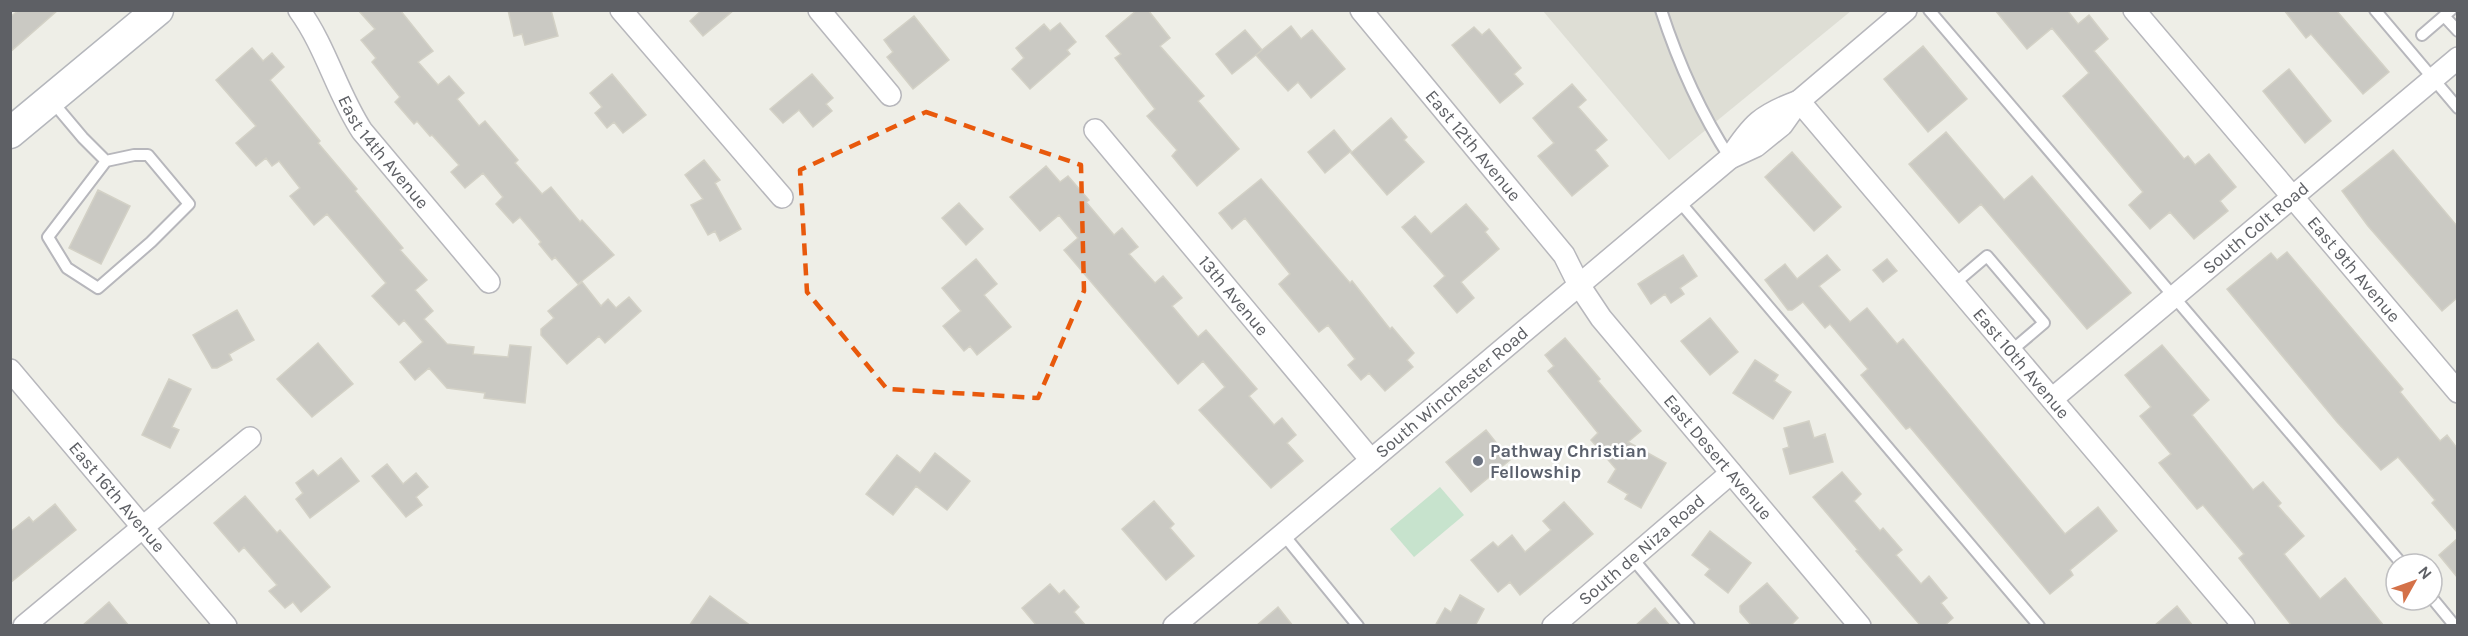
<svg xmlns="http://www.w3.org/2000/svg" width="2468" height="636" font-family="Karla,sans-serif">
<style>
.education{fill:#deded5}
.green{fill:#c7e3cd}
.building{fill:#cac9c3;stroke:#d3d1c6;stroke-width:1.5}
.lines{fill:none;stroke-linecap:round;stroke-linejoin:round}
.service-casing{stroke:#b7b7bc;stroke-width:14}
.minor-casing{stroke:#b7b7bc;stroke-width:24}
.secondary-casing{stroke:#b5b7bc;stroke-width:33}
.service{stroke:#fff;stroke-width:10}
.minor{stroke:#fff;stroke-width:21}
.secondary{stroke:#fff;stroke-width:30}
.marked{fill:none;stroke:#e8590c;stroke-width:4.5;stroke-dasharray:12 8;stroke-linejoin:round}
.worship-dot{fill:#6b7280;stroke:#fff;stroke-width:2}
.labels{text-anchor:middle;stroke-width:5;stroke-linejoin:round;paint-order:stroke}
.street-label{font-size:18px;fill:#5e6065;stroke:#fff}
.worship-label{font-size:18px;font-weight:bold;fill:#5b616d;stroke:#fff;text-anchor:start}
</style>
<rect width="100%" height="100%" fill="#eeeee7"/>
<path class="education" d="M 1543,11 L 1851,11 L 1669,160 Z"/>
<path class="green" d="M 1440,487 L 1464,515 L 1414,557 L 1390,529 Z"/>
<path class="building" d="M 19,10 L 58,10 L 10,52 L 10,17 Z
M 358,10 L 400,10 L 433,51 L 418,62 L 438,85 L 449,76 L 464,93 L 457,99 L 479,126 L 485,121 L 518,160 L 515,163 L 542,194 L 551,187 L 580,222 L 582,220 L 614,255 L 578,284 L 555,257 L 552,260 L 539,244 L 541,242 L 520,217 L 513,223 L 496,204 L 503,197 L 483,173 L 465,188 L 451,172 L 459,165 L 432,135 L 430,136 L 417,121 L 414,124 L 395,102 L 400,97 L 372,62 L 376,58 L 361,40 L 375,29 Z
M 508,10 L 551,10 L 558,36 L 525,45 L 522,34 L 514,36 Z
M 702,10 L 734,10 L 703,36 L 690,21 Z
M 1137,10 L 1148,10 L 1170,38 L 1160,46 L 1204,96 L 1198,101 L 1239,149 L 1197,186 L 1172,156 L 1177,150 L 1147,116 L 1155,109 L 1115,58 L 1121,54 L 1106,36 Z
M 1995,10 L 2067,10 L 2078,24 L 2089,15 L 2108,39 L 2094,51 L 2184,159 L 2188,156 L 2195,165 L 2209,154 L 2236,187 L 2220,201 L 2228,211 L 2194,239 L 2170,212 L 2150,229 L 2129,205 L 2143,192 L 2063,96 L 2089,73 L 2052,28 L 2027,49 Z
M 2284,10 L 2336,10 L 2389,72 L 2363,94 L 2311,34 L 2306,38 Z
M 914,16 L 949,60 L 913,89 L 887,57 L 893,52 L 884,40 Z
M 1060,23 L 1076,42 L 1067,50 L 1070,54 L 1030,89 L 1012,69 L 1024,58 L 1016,48 L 1044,24 L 1050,31 Z
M 1291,26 L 1301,39 L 1312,30 L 1345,69 L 1311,98 L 1298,82 L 1288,91 L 1256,55 Z
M 1474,27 L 1482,35 L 1489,29 L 1521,68 L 1514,74 L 1523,84 L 1500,103 L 1452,45 Z
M 1245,30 L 1262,50 L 1232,74 L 1216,54 Z
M 1923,46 L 1967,99 L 1928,132 L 1884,79 Z
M 252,48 L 263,61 L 272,53 L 284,67 L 270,80 L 320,141 L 318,143 L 357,189 L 355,191 L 403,248 L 400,250 L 427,280 L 415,290 L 433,311 L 424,319 L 447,344 L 474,347 L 473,354 L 508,357 L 510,345 L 531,347 L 525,403 L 484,398 L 485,393 L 447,388 L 429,368 L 415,380 L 400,362 L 423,342 L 404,320 L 399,325 L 372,296 L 386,283 L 327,214 L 314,225 L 290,196 L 300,188 L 279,161 L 272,166 L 266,158 L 256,166 L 236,143 L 256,126 L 216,80 Z
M 2289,69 L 2331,121 L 2305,143 L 2263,91 Z
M 612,74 L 646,115 L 623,133 L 614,122 L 607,128 L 595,113 L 602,107 L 590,93 Z
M 812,74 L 833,98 L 826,104 L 832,111 L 813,127 L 799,110 L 783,123 L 770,109 Z
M 1572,84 L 1586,100 L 1578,107 L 1607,140 L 1595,150 L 1608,166 L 1572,196 L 1538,156 L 1554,143 L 1533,118 Z
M 1391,118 L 1407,137 L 1404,140 L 1424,162 L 1387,195 L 1351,153 Z
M 1334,130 L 1351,151 L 1325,173 L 1308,152 Z
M 1946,132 L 2004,200 L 2032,176 L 2131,293 L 2087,329 L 1981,204 L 1959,223 L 1909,164 Z
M 2393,150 L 2457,226 L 2457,298 L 2442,311 L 2368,226 L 2342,191 Z
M 1792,152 L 1841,207 L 1814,231 L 1765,177 Z
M 704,160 L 720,180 L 715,183 L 741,229 L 720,241 L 715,231 L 708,235 L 691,205 L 703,199 L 685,175 Z
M 1046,166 L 1060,182 L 1068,176 L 1089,200 L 1086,202 L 1114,235 L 1122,228 L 1138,247 L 1129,254 L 1155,283 L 1163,276 L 1182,298 L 1172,306 L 1198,337 L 1206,330 L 1257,389 L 1249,396 L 1274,425 L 1282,418 L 1296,435 L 1287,443 L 1303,461 L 1271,488 L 1199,410 L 1225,387 L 1203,361 L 1178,384 L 1064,250 L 1078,238 L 1059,215 L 1040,231 L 1010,197 Z
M 1261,179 L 1350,283 L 1352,281 L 1390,329 L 1392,327 L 1414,353 L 1407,360 L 1413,367 L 1385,391 L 1369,373 L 1361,380 L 1348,365 L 1355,359 L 1328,325 L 1319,332 L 1279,284 L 1290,274 L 1245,218 L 1232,229 L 1219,213 Z
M 98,190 L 130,206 L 101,264 L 69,248 Z
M 959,203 L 983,229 L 966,245 L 942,218 Z
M 1466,204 L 1488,229 L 1485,232 L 1499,249 L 1461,282 L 1474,298 L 1457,313 L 1434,286 L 1445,276 L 1402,227 L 1415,216 L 1431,234 Z
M 2287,252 L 2403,389 L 2400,392 L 2440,441 L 2447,435 L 2457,448 L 2457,532 L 2432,503 L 2435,500 L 2398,457 L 2381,470 L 2337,422 L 2227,289 L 2271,253 L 2277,260 Z
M 1683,255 L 1697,276 L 1680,288 L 1684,294 L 1671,303 L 1665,294 L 1651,304 L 1638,284 Z
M 1827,255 L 1840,270 L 1819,286 L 1850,322 L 1867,308 L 1897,344 L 1903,339 L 2065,534 L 2098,507 L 2117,531 L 2070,570 L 2073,575 L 2050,594 L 1910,427 L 1906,429 L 1861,375 L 1868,369 L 1830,324 L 1825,328 L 1803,302 L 1792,310 L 1788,310 L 1765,280 L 1785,264 L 1797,279 Z
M 976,259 L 997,284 L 984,295 L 1011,327 L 977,355 L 970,346 L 964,351 L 943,326 L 961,311 L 942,288 Z
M 1887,259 L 1897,271 L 1883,282 L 1873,270 Z
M 582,282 L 601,306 L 608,299 L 616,308 L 629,297 L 641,311 L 605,343 L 599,336 L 567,364 L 541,335 L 541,329 L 554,318 L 548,311 Z
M 237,310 L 254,340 L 229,354 L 232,360 L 217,368 L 212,368 L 193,335 Z
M 1710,318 L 1738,352 L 1710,375 L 1681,341 Z
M 1565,338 L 1600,379 L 1598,381 L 1641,431 L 1628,442 L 1666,463 L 1641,508 L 1625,499 L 1628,494 L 1608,482 L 1616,469 L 1591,440 L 1598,433 L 1548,371 L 1554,366 L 1545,355 Z
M 318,343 L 353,384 L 312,417 L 277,379 Z
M 2162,345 L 2209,400 L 2192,415 L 2253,490 L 2263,482 L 2281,503 L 2278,506 L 2304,536 L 2284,554 L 2320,599 L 2345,578 L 2384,626 L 2292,626 L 2239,558 L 2244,554 L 2203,505 L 2197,509 L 2159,463 L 2171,454 L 2140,416 L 2151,407 L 2125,375 Z
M 1755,360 L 1778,375 L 1774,381 L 1791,392 L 1773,419 L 1733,393 Z
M 169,379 L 191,389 L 172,427 L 179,430 L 170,448 L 142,435 Z
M 1809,421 L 1814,438 L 1825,434 L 1833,462 L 1790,474 L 1783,449 L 1789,447 L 1784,428 Z
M 1486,430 L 1510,460 L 1471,492 L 1446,462 Z
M 935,453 L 970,481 L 947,510 L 916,486 L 893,515 L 866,494 L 897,455 L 920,473 Z
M 341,458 L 359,481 L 310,518 L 296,499 L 303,493 L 296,483 L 313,470 L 318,476 Z
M 387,464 L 403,484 L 416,473 L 428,487 L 416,497 L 422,505 L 406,517 L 372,476 Z
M 1842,472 L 1861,494 L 1854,501 L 1880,531 L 1883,528 L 1902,550 L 1896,555 L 1921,584 L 1929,576 L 1947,598 L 1941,603 L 1953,618 L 1944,626 L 1921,626 L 1856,551 L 1858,550 L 1813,497 Z
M 245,496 L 277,533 L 280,530 L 330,587 L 301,612 L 293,602 L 285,608 L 269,591 L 277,585 L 244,547 L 239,552 L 214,523 Z
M 1154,501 L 1174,524 L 1170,528 L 1194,556 L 1166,580 L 1122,529 Z
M 1564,502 L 1593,534 L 1520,595 L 1510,582 L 1498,592 L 1471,560 L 1493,542 L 1498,547 L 1512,535 L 1525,552 L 1551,530 L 1543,521 Z
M 55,504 L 76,530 L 10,583 L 10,532 L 29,517 L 33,522 Z
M 1710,531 L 1751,563 L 1728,593 L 1705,575 L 1710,569 L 1692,555 Z
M 2457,539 L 2457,577 L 2439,555 Z
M 1767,583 L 1798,618 L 1790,626 L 1752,626 L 1740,612 L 1740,606 Z
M 1050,584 L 1059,594 L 1064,590 L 1079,607 L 1074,612 L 1086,626 L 1037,626 L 1022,608 Z
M 1460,595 L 1484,609 L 1475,626 L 1435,626 L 1445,608 L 1451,612 Z
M 710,596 L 751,626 L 689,626 Z
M 109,602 L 129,626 L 82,626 Z
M 2177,606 L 2193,626 L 2154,626 Z
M 1278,607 L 1293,626 L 1256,626 Z
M 1655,608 L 1670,626 L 1635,626 Z"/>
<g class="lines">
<defs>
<path id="service" d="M 1661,10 C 1678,62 1700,112 1730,158
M 1929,10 L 2402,564
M 2375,10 L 2458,108
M 2444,16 L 2458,31
M 2422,35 L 2451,10
M 51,100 L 83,138 L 106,161 L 134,155 L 148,155 L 189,204 L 151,242 L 98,288 L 67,268 L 48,237 L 106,161
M 1679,201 L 2039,626
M 1954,284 L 1987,256 L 2044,323 L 2011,351
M 1283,534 L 1358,626
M 1633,559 L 1689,626
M 2432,598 L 2455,626"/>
<g id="minor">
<path id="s1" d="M 299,10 C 326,47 337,93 362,131 L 489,282"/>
<path d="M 621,10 L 782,197"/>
<path d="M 819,10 L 890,95"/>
<path id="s2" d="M 1361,10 L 1564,255 L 1579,285 L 1601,318 L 1860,626"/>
<path id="s3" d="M 2134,10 L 2458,392"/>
<path id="s4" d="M 1799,101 L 2244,626"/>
<path id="s5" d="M 1095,130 L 1371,460"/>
<path d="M 1730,158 C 1752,124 1761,115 1799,101"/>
<path id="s6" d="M 10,370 L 226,626"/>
<path id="s7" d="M 2052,399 L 2458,58"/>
<path d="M 24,626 L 250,438"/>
<path id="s8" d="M 1174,626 L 1730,158 L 1756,146 L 1782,125 L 1799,101 L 1906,10"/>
<path id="s9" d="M 1553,626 L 1731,473"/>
</g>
<path id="secondary" d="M 10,133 L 158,10"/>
</defs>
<use href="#service" class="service-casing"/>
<use href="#minor" class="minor-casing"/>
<use href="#secondary" class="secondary-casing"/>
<use href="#service" class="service"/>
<use href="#minor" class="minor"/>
<use href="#secondary" class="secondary"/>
</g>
<path class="marked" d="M 926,112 L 1081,165 L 1084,291 L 1038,398 L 887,389 L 807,292 L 800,170 Z"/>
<circle class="worship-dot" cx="1478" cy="461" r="6"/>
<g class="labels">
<g class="street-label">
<text dy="6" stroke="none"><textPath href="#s2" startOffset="176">East 12th Avenue</textPath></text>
<text dy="6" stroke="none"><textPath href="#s1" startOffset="166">East 14th Avenue</textPath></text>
<text dy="6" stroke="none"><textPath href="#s7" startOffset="266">South Colt Road</textPath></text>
<text dy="6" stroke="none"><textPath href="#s3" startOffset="340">East 9th Avenue</textPath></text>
<text dy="6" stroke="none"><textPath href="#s5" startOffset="216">13th Avenue</textPath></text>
<text dy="6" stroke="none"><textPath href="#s4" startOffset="344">East 10th Avenue</textPath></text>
<text dy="6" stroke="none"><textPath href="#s8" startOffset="363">South Winchester Road</textPath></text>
<text dy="6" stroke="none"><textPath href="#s2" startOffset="573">East Desert Avenue</textPath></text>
<text dy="6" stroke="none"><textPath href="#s6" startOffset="166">East 16th Avenue</textPath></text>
<text dy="6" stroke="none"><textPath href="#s9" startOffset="117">South de Niza Road</textPath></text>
</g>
<g class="worship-label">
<text x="1490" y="457">Pathway Christian<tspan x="1490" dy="21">Fellowship</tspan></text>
</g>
</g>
<rect width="2468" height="636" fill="none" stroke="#5e6065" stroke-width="24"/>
<g transform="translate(2414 582) rotate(50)"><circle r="28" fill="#ffffff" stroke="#bfbfc1" stroke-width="1.5"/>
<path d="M0-4.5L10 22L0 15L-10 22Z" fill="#d47148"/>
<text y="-9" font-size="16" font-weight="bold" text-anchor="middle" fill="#5e6065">N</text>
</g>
</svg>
